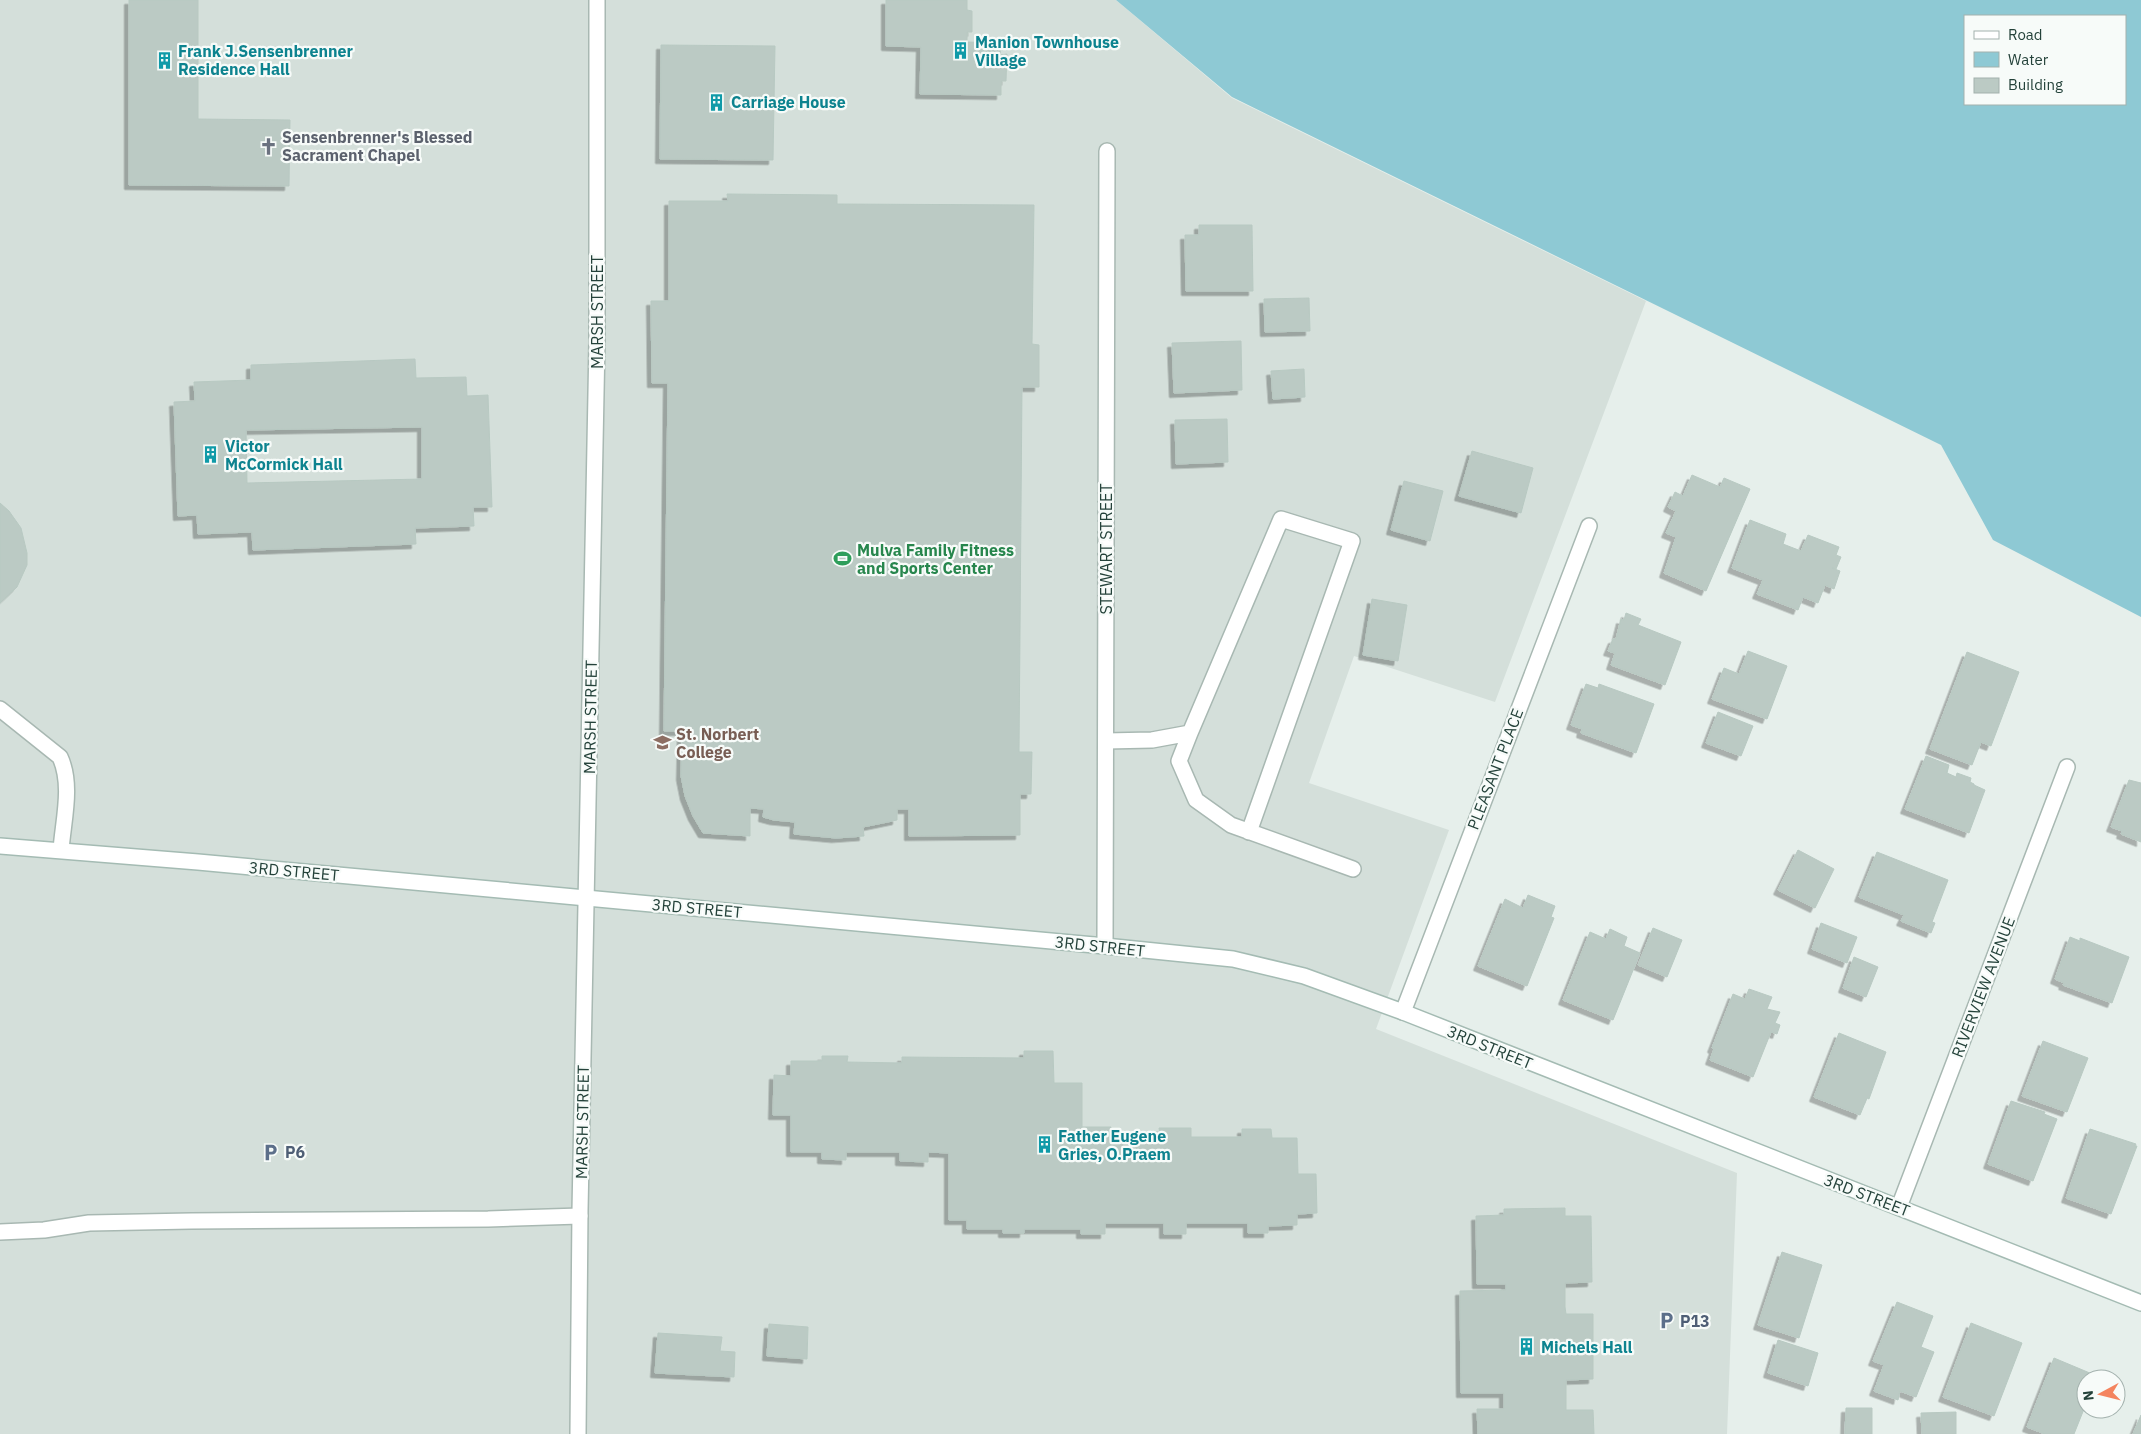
<svg xmlns="http://www.w3.org/2000/svg" width="2141" height="1434" font-family="'IBM Plex Sans',sans-serif">
<style>
.built{fill:#d4dfda}
.water{fill:#8ec9d4;fill-rule:evenodd}
.building{fill:#bbcac4;stroke:#b8c9c2;fill-rule:evenodd;filter:url(#shadow)}
.lines{fill:none;stroke-linecap:round;stroke-linejoin:round}
.service-casing{stroke:#a8b8b2;stroke-width:18}
.minor-casing{stroke:#a8b8b2;stroke-width:18}
.secondary-casing{stroke:#a4bbb3;stroke-width:18}
.service{stroke:#fff;stroke-width:15}
.minor{stroke:#fff;stroke-width:15}
.secondary{stroke:#fff;stroke-width:15}
.labels{text-anchor:middle;stroke-width:4.5;stroke-linejoin:round;paint-order:stroke}
.culture-label{font-size:16px;font-weight:bold;fill:#0d838f;stroke:#f7fbf9;text-anchor:start}
.worship-label{font-size:16px;font-weight:bold;fill:#5b616d;stroke:#f7fbf9;text-anchor:start}
.street-label{font-size:16px;fill:#24423a;stroke:#f7fbf9}
.leisure-label{font-size:16px;font-weight:bold;fill:#27864d;stroke:#f7fbf9;text-anchor:start}
.education-label{font-size:16px;font-weight:bold;fill:#785e54;stroke:#f7fbf9;text-anchor:start}
.service-label{font-size:16px;font-weight:bold;fill:#4e5e75;stroke:#f7fbf9;text-anchor:start}
</style>
<defs>
<filter id="shadow"><feDropShadow dx="-4.5" dy="4.5" stdDeviation="0" flood-color="#0004"/></filter>
</defs>
<rect width="100%" height="100%" fill="#e6efeb"/>
<path class="built" d="M 0,0 L 1116,0 L 1232,98 L 1646,301 L 1495,702 L 1354,656 L 1309,783 L 1449,830 L 1376,1029 L 1737,1173 L 1727,1434 L 0,1434 Z"/>
<path class="water" d="M 1116,0 L 2141,0 L 2141,617 L 1993,540 L 1941,445 L 1232,97 ZM 1965,16 L 2125,16 L 2125,104 L 1965,104 Z"/>
<path class="building" d="M 129,0 L 198,0 L 198,119 L 290,120 L 289,186 L 129,185 Z
M 886,0 L 967,0 L 967,10 L 972,11 L 972,32 L 967,32 L 967,42 L 1001,43 L 1000,55 L 1007,54 L 1006,81 L 1001,81 L 1001,95 L 920,94 L 921,47 L 886,46 Z
M 661,45 L 775,46 L 773,160 L 660,159 Z
M 727,194 L 837,195 L 837,204 L 1034,205 L 1032,344 L 1039,345 L 1039,387 L 1022,387 L 1019,752 L 1032,752 L 1031,794 L 1020,794 L 1020,835 L 909,836 L 909,809 L 897,809 L 897,820 L 863,827 L 864,836 L 836,838 L 794,834 L 795,822 L 774,820 L 763,817 L 764,809 L 750,808 L 750,836 L 703,833 L 693,816 L 685,796 L 681,776 L 682,731 L 664,731 L 668,383 L 652,383 L 651,301 L 669,301 L 669,201 L 728,201 Z
M 1199,225 L 1252,225 L 1253,291 L 1186,291 L 1185,235 L 1199,235 Z
M 1309,298 L 1310,331 L 1265,332 L 1264,299 Z
M 1241,341 L 1242,390 L 1174,393 L 1172,343 Z
M 415,359 L 416,378 L 466,377 L 467,396 L 488,395 L 492,507 L 473,507 L 474,526 L 415,528 L 416,544 L 253,550 L 252,532 L 198,534 L 197,515 L 178,516 L 174,402 L 195,401 L 194,382 L 251,380 L 251,365 ZM 422,427 L 422,479 L 247,483 L 246,430 Z
M 1304,369 L 1305,397 L 1273,399 L 1271,371 Z
M 1227,419 L 1228,462 L 1176,464 L 1175,420 Z
M 1472,451 L 1533,468 L 1521,513 L 1459,496 Z
M 1692,475 L 1720,487 L 1724,478 L 1750,489 L 1706,591 L 1664,573 L 1676,537 L 1666,533 L 1676,511 L 1668,507 L 1675,492 L 1683,496 Z
M 1404,481 L 1443,491 L 1430,541 L 1391,530 Z
M 0,503 L 9,511 L 21,528 L 27,553 L 27,565 L 17,587 L 0,603 Z
M 1750,520 L 1786,534 L 1783,544 L 1801,551 L 1808,535 L 1839,547 L 1836,555 L 1841,557 L 1836,569 L 1832,568 L 1840,571 L 1834,589 L 1825,585 L 1818,603 L 1803,597 L 1798,610 L 1757,594 L 1763,580 L 1732,568 Z
M 1372,599 L 1407,605 L 1398,661 L 1363,655 Z
M 1626,613 L 1641,619 L 1638,625 L 1681,642 L 1665,685 L 1611,665 L 1615,653 L 1608,651 L 1613,639 L 1616,639 L 1621,619 L 1624,620 Z
M 1748,651 L 1787,666 L 1767,719 L 1712,699 L 1724,668 L 1739,674 Z
M 1967,652 L 2019,672 L 1991,746 L 1981,742 L 1972,765 L 1930,749 Z
M 1586,684 L 1598,688 L 1599,684 L 1654,704 L 1636,753 L 1581,733 L 1582,729 L 1571,725 Z
M 1718,712 L 1753,726 L 1741,756 L 1706,743 Z
M 1926,756 L 1949,765 L 1947,773 L 1956,777 L 1957,773 L 1971,778 L 1970,782 L 1974,784 L 1974,785 L 1985,790 L 1969,833 L 1905,809 Z
M 2129,780 L 2141,783 L 2141,842 L 2121,834 L 2122,831 L 2111,827 Z
M 1798,850 L 1834,869 L 1815,908 L 1778,890 Z
M 1877,852 L 1948,880 L 1932,922 L 1935,923 L 1931,933 L 1901,921 L 1904,915 L 1859,897 Z
M 1528,895 L 1555,906 L 1551,917 L 1554,918 L 1527,986 L 1478,966 L 1505,899 L 1523,908 Z
M 1821,923 L 1857,937 L 1847,963 L 1812,949 Z
M 1653,928 L 1682,940 L 1667,977 L 1638,965 Z
M 1610,929 L 1627,937 L 1624,946 L 1640,953 L 1613,1020 L 1563,1000 L 1590,932 L 1606,939 Z
M 2070,937 L 2080,941 L 2080,938 L 2129,957 L 2112,1003 L 2063,985 L 2064,983 L 2055,979 Z
M 1854,957 L 1878,967 L 1866,997 L 1843,988 Z
M 1749,989 L 1772,997 L 1767,1009 L 1780,1012 L 1775,1023 L 1780,1025 L 1777,1034 L 1771,1032 L 1753,1077 L 1710,1060 L 1714,1049 L 1712,1048 L 1733,994 L 1745,999 Z
M 1839,1033 L 1886,1052 L 1869,1099 L 1867,1098 L 1860,1115 L 1814,1097 Z
M 2043,1041 L 2088,1058 L 2067,1112 L 2022,1096 Z
M 1024,1051 L 1053,1051 L 1054,1083 L 1082,1083 L 1082,1127 L 1111,1127 L 1111,1135 L 1160,1135 L 1159,1128 L 1191,1128 L 1191,1137 L 1242,1137 L 1242,1129 L 1271,1129 L 1272,1138 L 1297,1138 L 1298,1174 L 1316,1174 L 1317,1213 L 1297,1214 L 1297,1225 L 1268,1226 L 1268,1233 L 1248,1233 L 1248,1223 L 1186,1223 L 1186,1234 L 1164,1234 L 1164,1223 L 1105,1223 L 1105,1234 L 1081,1234 L 1081,1229 L 1024,1229 L 1024,1233 L 1003,1233 L 1003,1229 L 967,1229 L 967,1220 L 949,1220 L 949,1153 L 928,1152 L 928,1162 L 900,1161 L 900,1152 L 846,1152 L 846,1160 L 822,1159 L 822,1152 L 791,1152 L 791,1115 L 773,1115 L 774,1075 L 791,1076 L 791,1061 L 822,1061 L 822,1056 L 848,1056 L 847,1062 L 902,1063 L 902,1057 L 1024,1058 Z
M 2011,1101 L 2045,1112 L 2044,1114 L 2057,1119 L 2033,1181 L 1988,1164 Z
M 2090,1129 L 2136,1144 L 2135,1146 L 2137,1146 L 2111,1214 L 2066,1198 Z
M 1565,1208 L 1565,1216 L 1591,1216 L 1592,1282 L 1565,1283 L 1565,1307 L 1566,1314 L 1593,1314 L 1593,1379 L 1566,1380 L 1566,1410 L 1593,1410 L 1594,1434 L 1478,1434 L 1477,1409 L 1504,1409 L 1504,1393 L 1461,1393 L 1460,1291 L 1506,1290 L 1506,1284 L 1477,1284 L 1476,1216 L 1504,1215 L 1504,1209 Z
M 1782,1252 L 1822,1265 L 1799,1338 L 1758,1325 Z
M 1897,1302 L 1933,1316 L 1921,1347 L 1934,1352 L 1916,1397 L 1900,1391 L 1898,1400 L 1874,1391 L 1884,1365 L 1873,1361 Z
M 1971,1323 L 2022,1343 L 1994,1416 L 1943,1397 Z
M 769,1324 L 808,1327 L 807,1359 L 767,1356 Z
M 658,1333 L 722,1337 L 720,1351 L 735,1352 L 734,1377 L 655,1373 Z
M 1778,1340 L 1818,1353 L 1808,1386 L 1768,1373 Z
M 2054,1358 L 2097,1376 L 2096,1379 L 2086,1379 L 2086,1404 L 2074,1434 L 2045,1434 L 2027,1427 Z
M 1846,1408 L 1872,1408 L 1872,1434 L 1845,1434 Z
M 1956,1412 L 1956,1434 L 1922,1434 L 1921,1413 Z
M 2141,1415 L 2141,1434 L 2133,1434 Z"/>
<g class="lines">
<defs>
<path id="service" d="M 0,709 L 60,757 C 73,785 63,821 61,850
M 1190,733 L 1179,761 L 1196,800 L 1231,825 L 1353,869
M 1106,741 L 1152,740 L 1190,733 L 1281,519 L 1352,541 L 1249,832
M 0,1232 L 44,1230 L 89,1223 L 191,1221 L 488,1219 L 580,1216"/>
<path id="minor" d="M 1105,946 L 1107,151
M 1403,1012 L 1589,526
M 1899,1207 L 2067,767
M 578,1434 L 580,1211 L 597,342 L 597,0"/>
<path id="secondary" d="M 0,846 L 198,862 L 1105,946 L 1233,959 L 1304,976 L 1403,1012 L 2141,1303"/>
</defs>
<use href="#service" class="service-casing"/>
<use href="#minor" class="minor-casing"/>
<use href="#secondary" class="secondary-casing"/>
<use href="#service" class="service"/>
<use href="#minor" class="minor"/>
<use href="#secondary" class="secondary"/>
</g>
<defs>
<symbol id="building-bare" viewBox="-9 -9 18 18"><path d="M-4-6H4V6H1V3H-1V6H-4ZM-2.5-4.3h1.7v1.8h-1.7ZM.8-4.3h1.7v1.8H.8ZM-2.5-1h1.7V.8h-1.7ZM.8-1h1.7V.8H.8Z" fill="#0f9aa8" stroke="#f7fbf9" stroke-width="2.5" paint-order="stroke"/></symbol>
<symbol id="church-bare" viewBox="-9 -9 18 18"><path d="M-1.2-6h2.4v3.5h3.3v2.4h-3.3V6h-2.4V-.1h-3.3v-2.4h3.3Z" fill="#6b7280" stroke="#f7fbf9" stroke-width="2.5" paint-order="stroke"/></symbol>
<symbol id="stadium-bare" viewBox="-9 -9 18 18"><path d="M0-5a6.5 5 0 1 0 0 10a6.5 5 0 1 0 0-10ZM-3.5-1.8h7v3.6h-7Z" fill="#2e9e5b" stroke="#f7fbf9" stroke-width="2.5" paint-order="stroke"/></symbol>
<symbol id="university-bare" viewBox="-9 -9 18 18"><path d="M0-5L7-2L0 1L-7-2ZM-4 1L0 2.5L4 1V4Q0 6-4 4Z" fill="#8d6e63" stroke="#f7fbf9" stroke-width="2.5" paint-order="stroke"/></symbol>
<symbol id="parking-bare" viewBox="-9 -9 18 18"><path d="M-3.5-5.5H1a3.5 3.5 0 0 1 0 7H-1V5.5H-3.5ZM-1-3.4V-.6H.8a1.4 1.4 0 0 0 0-2.8Z" fill="#5c6f8a" stroke="#f7fbf9" stroke-width="2.5" paint-order="stroke"/></symbol>
</defs>
<g fill-rule="evenodd">
<use href="#building-bare" x="948" y="38" width="25" height="25"/>
<use href="#building-bare" x="152" y="48" width="25" height="25"/>
<use href="#building-bare" x="704" y="90" width="25" height="25"/>
<use href="#church-bare" x="256" y="134" width="25" height="25"/>
<use href="#building-bare" x="198" y="442" width="25" height="25"/>
<use href="#stadium-bare" x="830" y="546" width="25" height="25"/>
<use href="#university-bare" x="650" y="730" width="25" height="25"/>
<use href="#building-bare" x="1032" y="1132" width="25" height="25"/>
<use href="#parking-bare" x="258" y="1140" width="25" height="25"/>
<use href="#parking-bare" x="1654" y="1308" width="25" height="25"/>
<use href="#building-bare" x="1514" y="1334" width="25" height="25"/>
</g>
<g class="labels">
<g class="culture-label">
<text x="975" y="48">Manion Townhouse<tspan x="975" dy="18">Village</tspan></text>
<text x="178" y="57">Frank J.Sensenbrenner<tspan x="178" dy="18">Residence Hall</tspan></text>
<text x="731" y="108">Carriage House</text>
<text x="225" y="452">Victor<tspan x="225" dy="18">McCormick Hall</tspan></text>
<text x="1058" y="1142">Father Eugene<tspan x="1058" dy="18">Gries, O.Praem</tspan></text>
<text x="1541" y="1353">Michels Hall</text>
</g>
<g class="worship-label">
<text x="282" y="143">Sensenbrenner's Blessed<tspan x="282" dy="18">Sacrament Chapel</tspan></text>
</g>
<g class="street-label">
<text transform="translate(597 312) rotate(-90)" y="6">MARSH STREET</text>
<text transform="translate(1106 549) rotate(-90)" y="6">STEWART STREET</text>
<text transform="translate(590 717) rotate(-89)" y="6">MARSH STREET</text>
<text transform="translate(1495 769) rotate(-69)" y="6">PLEASANT PLACE</text>
<text transform="translate(294 871) rotate(5)" y="6">3RD STREET</text>
<text transform="translate(697 908) rotate(5)" y="6">3RD STREET</text>
<text transform="translate(1100 946) rotate(6)" y="6">3RD STREET</text>
<text transform="translate(1983 987) rotate(-69)" y="6">RIVERVIEW AVENUE</text>
<text transform="translate(1490 1047) rotate(22)" y="6">3RD STREET</text>
<text transform="translate(582 1122) rotate(-89)" y="6">MARSH STREET</text>
<text transform="translate(1867 1195) rotate(21)" y="6">3RD STREET</text>
</g>
<g class="leisure-label">
<text x="857" y="556">Mulva Family Fitness<tspan x="857" dy="18">and Sports Center</tspan></text>
</g>
<g class="education-label">
<text x="676" y="740">St. Norbert<tspan x="676" dy="18">College</tspan></text>
</g>
<g class="service-label">
<text x="285" y="1158">P6</text>
<text x="1680" y="1327">P13</text>
</g>
</g>
<rect x="1964" y="15" width="162" height="90" fill="#f7fbf9" stroke="#a3b1ad"/>
<rect x="1974" y="31" width="25" height="8" fill="#ffffff" stroke="#a3b1ad"/>
<text x="2008" y="40" font-size="15" fill="#24423a">Road</text>
<rect x="1974" y="52" width="25" height="15" fill="#8ec9d4" stroke="#a3b1ad"/>
<text x="2008" y="65" font-size="15" fill="#24423a">Water</text>
<rect x="1974" y="78" width="25" height="15" fill="#bbcac4" stroke="#a3b1ad"/>
<text x="2008" y="90" font-size="15" fill="#24423a">Building</text>
<g transform="translate(2101 1394) rotate(263)"><circle r="24" fill="#f7fbf9" stroke="#a3b1ad"/>
<path d="M0-4L9 19L0 12L-9 19Z" fill="#f4845f"/>
<text y="-8" font-size="14" font-weight="bold" text-anchor="middle" fill="#24423a">N</text>
</g>
</svg>
